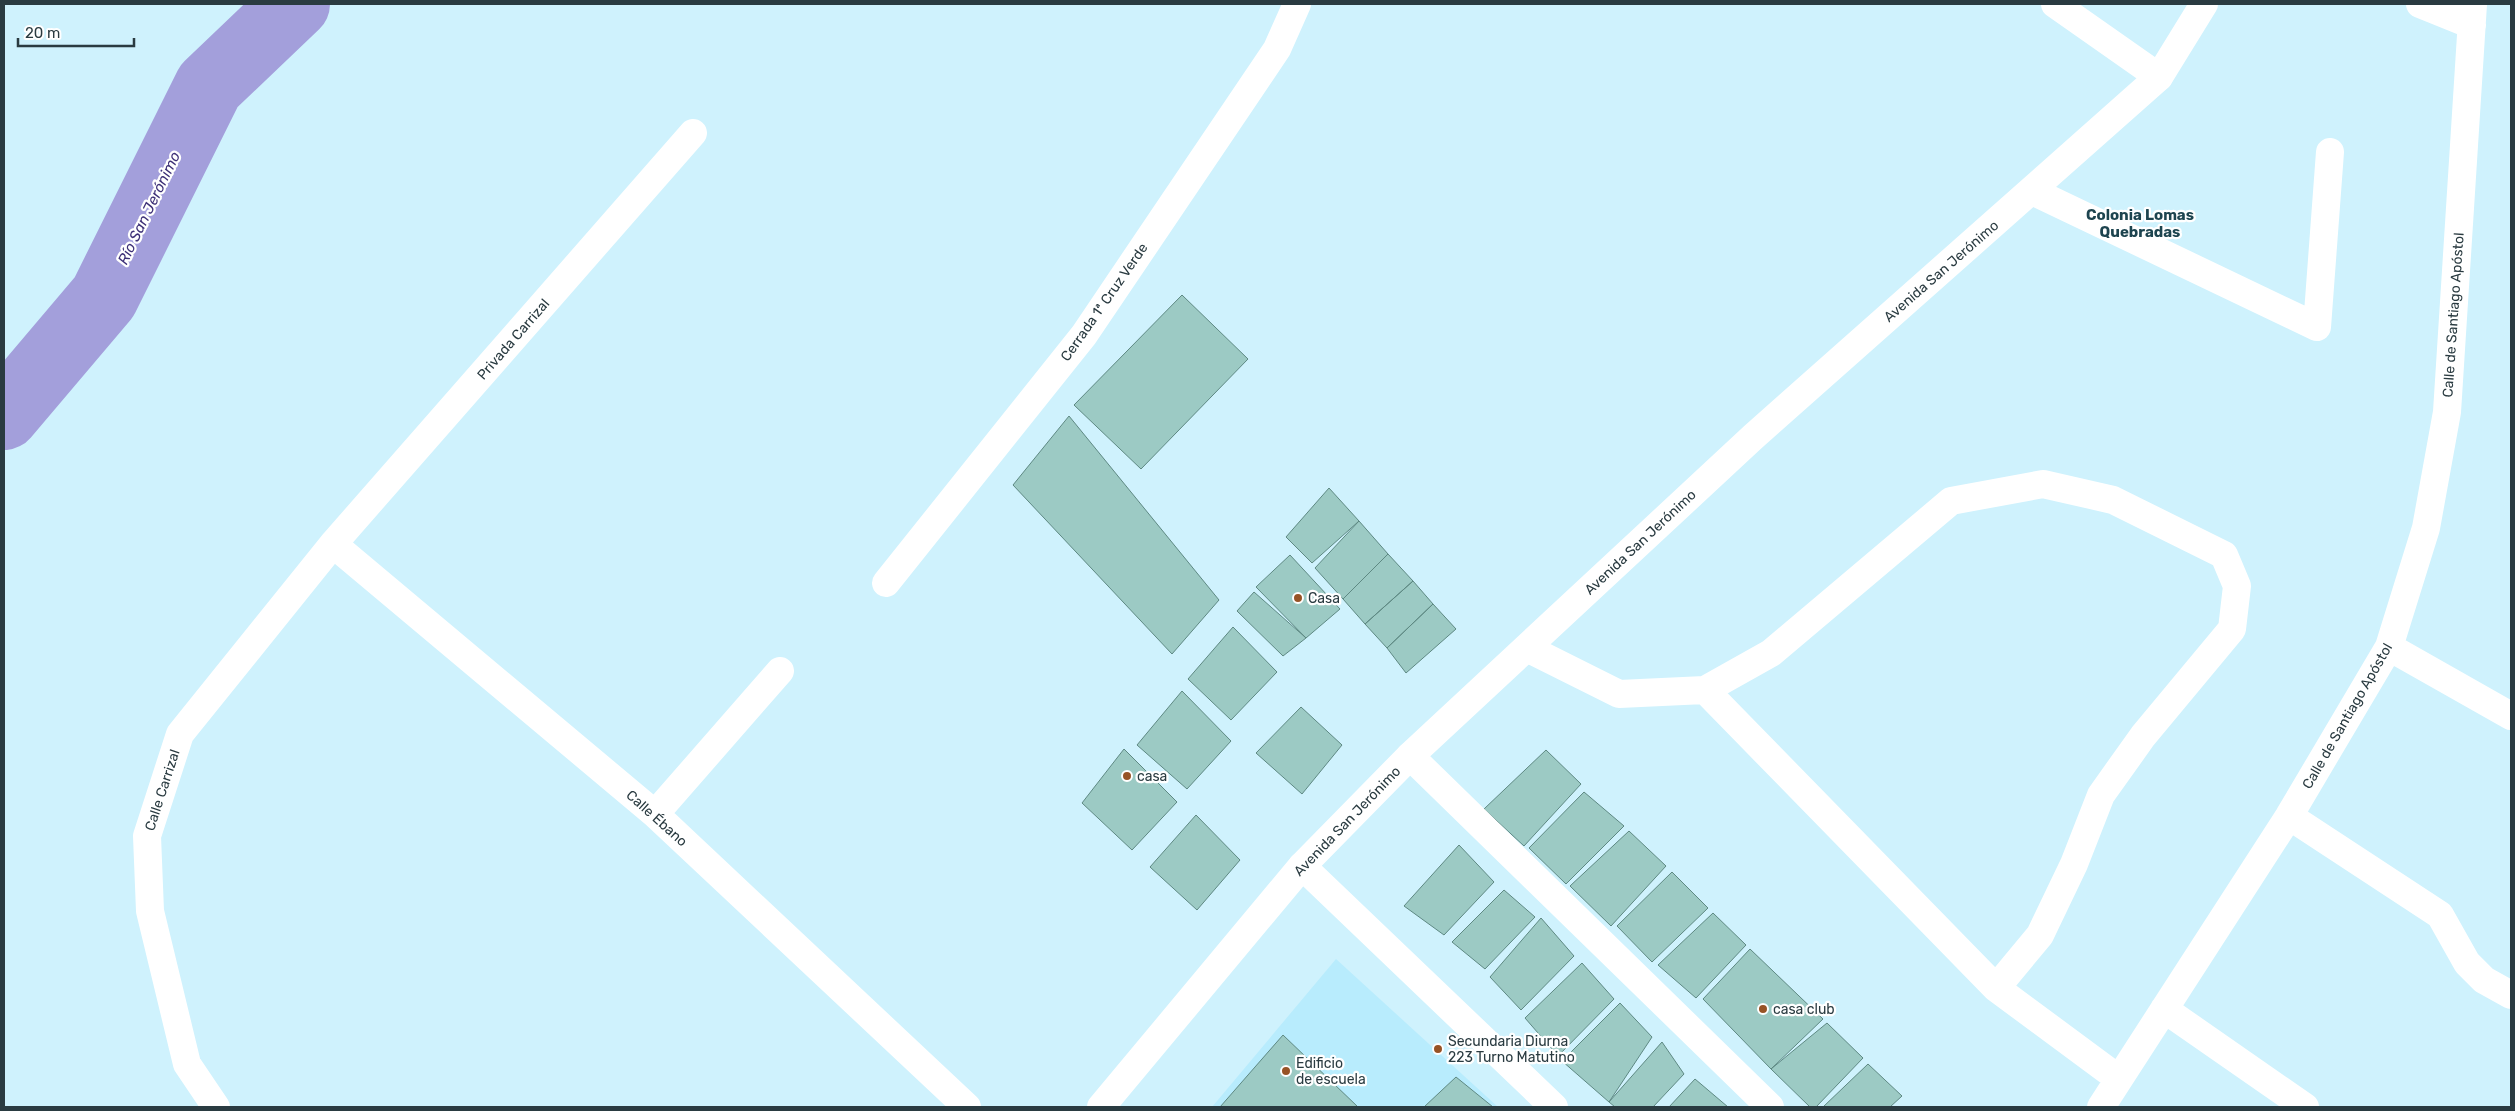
<svg xmlns="http://www.w3.org/2000/svg" width="2515" height="1111" font-family="Rubik,sans-serif">
<style>
.built{fill:#b8ecfd}
.lines{fill:none;stroke-linecap:round;stroke-linejoin:round}
.river{stroke:#a39fdb;stroke-width:70}
.building{fill:#9ccac4;stroke:#5e8983}
.minor{stroke:#fff;stroke-width:28}
.major{stroke:#fff;stroke-width:28}
.poi-dot{fill:#975326;stroke:#fff;stroke-width:2}
.labels{text-anchor:middle;stroke-width:4.5;stroke-linejoin:round;paint-order:stroke}
.street-label{font-size:14px;fill:#2a3b41;stroke:#fff}
.poi-label{font-size:14px;fill:#2a3b41;stroke:#fff;text-anchor:start}
.water-label{font-size:15px;font-style:italic;fill:#3d3077;stroke:#fff}
.neighbourhood-label{font-size:15px;font-weight:bold;fill:#1d444f;stroke:#fff}
</style>
<rect width="100%" height="100%" fill="#cff2fd"/>
<path class="built" d="M 1336,959 L 1498,1107 L 1212,1107 Z"/>
<g class="lines">
<path class="river" d="M 4,415 L 104,297 L 209,86 L 295,4"/>
</g>
<path class="building" d="M 1182,295 L 1248,359 L 1141,469 L 1074,405 Z
M 1069,416 L 1219,600 L 1172,654 L 1013,485 Z
M 1329,488 L 1359,521 L 1312,563 L 1286,537 Z
M 1359,521 L 1388,554 L 1343,599 L 1315,568 Z
M 1388,554 L 1413,581 L 1365,624 L 1343,599 Z
M 1290,555 L 1340,609 L 1306,638 L 1256,587 Z
M 1413,581 L 1433,604 L 1387,648 L 1365,624 Z
M 1254,592 L 1306,638 L 1283,656 L 1237,611 Z
M 1433,604 L 1456,629 L 1406,673 L 1387,648 Z
M 1233,627 L 1277,672 L 1231,720 L 1188,679 Z
M 1182,691 L 1231,741 L 1187,789 L 1137,745 Z
M 1301,707 L 1342,745 L 1302,794 L 1256,753 Z
M 1124,749 L 1177,802 L 1132,850 L 1082,803 Z
M 1546,750 L 1581,784 L 1524,846 L 1484,809 Z
M 1584,792 L 1624,826 L 1566,884 L 1529,848 Z
M 1196,815 L 1240,860 L 1197,910 L 1150,867 Z
M 1629,831 L 1666,866 L 1611,926 L 1570,886 Z
M 1459,845 L 1494,882 L 1444,935 L 1404,906 Z
M 1672,872 L 1708,908 L 1652,962 L 1617,926 Z
M 1504,890 L 1535,917 L 1485,969 L 1452,942 Z
M 1713,913 L 1746,945 L 1696,998 L 1658,965 Z
M 1541,918 L 1574,956 L 1521,1010 L 1490,977 Z
M 1750,949 L 1823,1019 L 1771,1069 L 1703,999 Z
M 1582,963 L 1614,999 L 1558,1056 L 1525,1018 Z
M 1620,1003 L 1652,1037 L 1609,1102 L 1562,1061 Z
M 1827,1023 L 1863,1058 L 1816,1107 L 1810,1107 L 1771,1069 Z
M 1283,1035 L 1358,1107 L 1220,1107 Z
M 1662,1042 L 1684,1074 L 1653,1107 L 1615,1107 L 1609,1102 Z
M 1868,1064 L 1902,1096 L 1890,1107 L 1823,1107 Z
M 1456,1077 L 1493,1107 L 1424,1107 Z
M 1695,1079 L 1728,1107 L 1669,1107 Z"/>
<g class="lines">
<path class="minor" d="M 2055,4 L 2159,77
M 2420,4 L 2472,25
M 2032,191 L 2317,327 L 2330,152
M 333,544 L 655,814 L 967,1107
M 886,583 L 1084,335 L 1277,49 L 1297,4
M 2389,647 L 2511,716
M 1527,648 L 1619,694 L 1705,690 L 1771,653 L 1951,501 L 2043,484 L 2113,500 L 2224,555 L 2237,586 L 2232,629 L 2143,736 L 2101,795 L 2074,864 L 2040,935 L 1996,988
M 1705,690 L 1996,988 L 2119,1079
M 1410,756 L 1770,1107
M 655,814 L 780,671
M 2289,816 L 2440,915 L 2467,963 L 2484,980 L 2511,995
M 1302,866 L 1554,1107
M 2164,1009 L 2305,1107
M 216,1107 L 187,1064 L 150,911 L 147,836 L 180,734 L 333,544 L 693,133
M 2101,1107 L 2289,816 L 2389,647 L 2426,528 L 2447,412 L 2473,4"/>
<path class="major" d="M 1101,1107 L 1302,866 L 1410,756 L 1753,437 L 2159,77 L 2204,4"/>
</g>
<g class="poi-dot">
<circle cx="1298" cy="598" r="5"/>
<circle cx="1127" cy="776" r="5"/>
<circle cx="1763" cy="1009" r="5"/>
<circle cx="1438" cy="1049" r="5"/>
<circle cx="1286" cy="1071" r="5"/>
</g>
<g class="labels">
<g class="street-label">
<text transform="translate(1941 271) rotate(-41)" y="5">Avenida San Jerónimo</text>
<text transform="translate(1104 302) rotate(-55)" y="5">Cerrada 1ª Cruz Verde</text>
<text transform="translate(2453 315) rotate(-86)" y="5">Calle de Santiago Apóstol</text>
<text transform="translate(513 339) rotate(-49)" y="5">Privada Carrizal</text>
<text transform="translate(1640 542) rotate(-43)" y="5">Avenida San Jerónimo</text>
<text transform="translate(2347 716) rotate(-60)" y="5">Calle de Santiago Apóstol</text>
<text transform="translate(162 790) rotate(-72)" y="5">Calle Carrizal</text>
<text transform="translate(657 818) rotate(42)" y="5">Calle Ébano</text>
<text transform="translate(1347 821) rotate(-46)" y="5">Avenida San Jerónimo</text>
</g>
<g class="poi-label">
<text x="1308" y="603">Casa</text>
<text x="1137" y="781">casa</text>
<text x="1773" y="1014">casa club</text>
<text x="1448" y="1046">Secundaria Diurna<tspan x="1448" dy="16">223 Turno Matutino</tspan></text>
<text x="1296" y="1068">Edificio<tspan x="1296" dy="16">de escuela</tspan></text>
</g>
<g class="water-label">
<text transform="translate(149 208) rotate(-64)" y="5">Río San Jerónimo</text>
</g>
<g class="neighbourhood-label">
<text x="2140" y="220">Colonia Lomas<tspan x="2140" dy="17">Quebradas</tspan></text>
</g>
</g>
<rect width="2515" height="1111" fill="none" stroke="#2a3b41" stroke-width="10"/>
<path d="M18 38v8h116v-8" fill="none" stroke="#2a3b41" stroke-width="2.5"/>
<text x="25" y="38" font-size="15" fill="#2a3b41" stroke="#ffffff" stroke-width="4" paint-order="stroke">20 m</text>
</svg>
